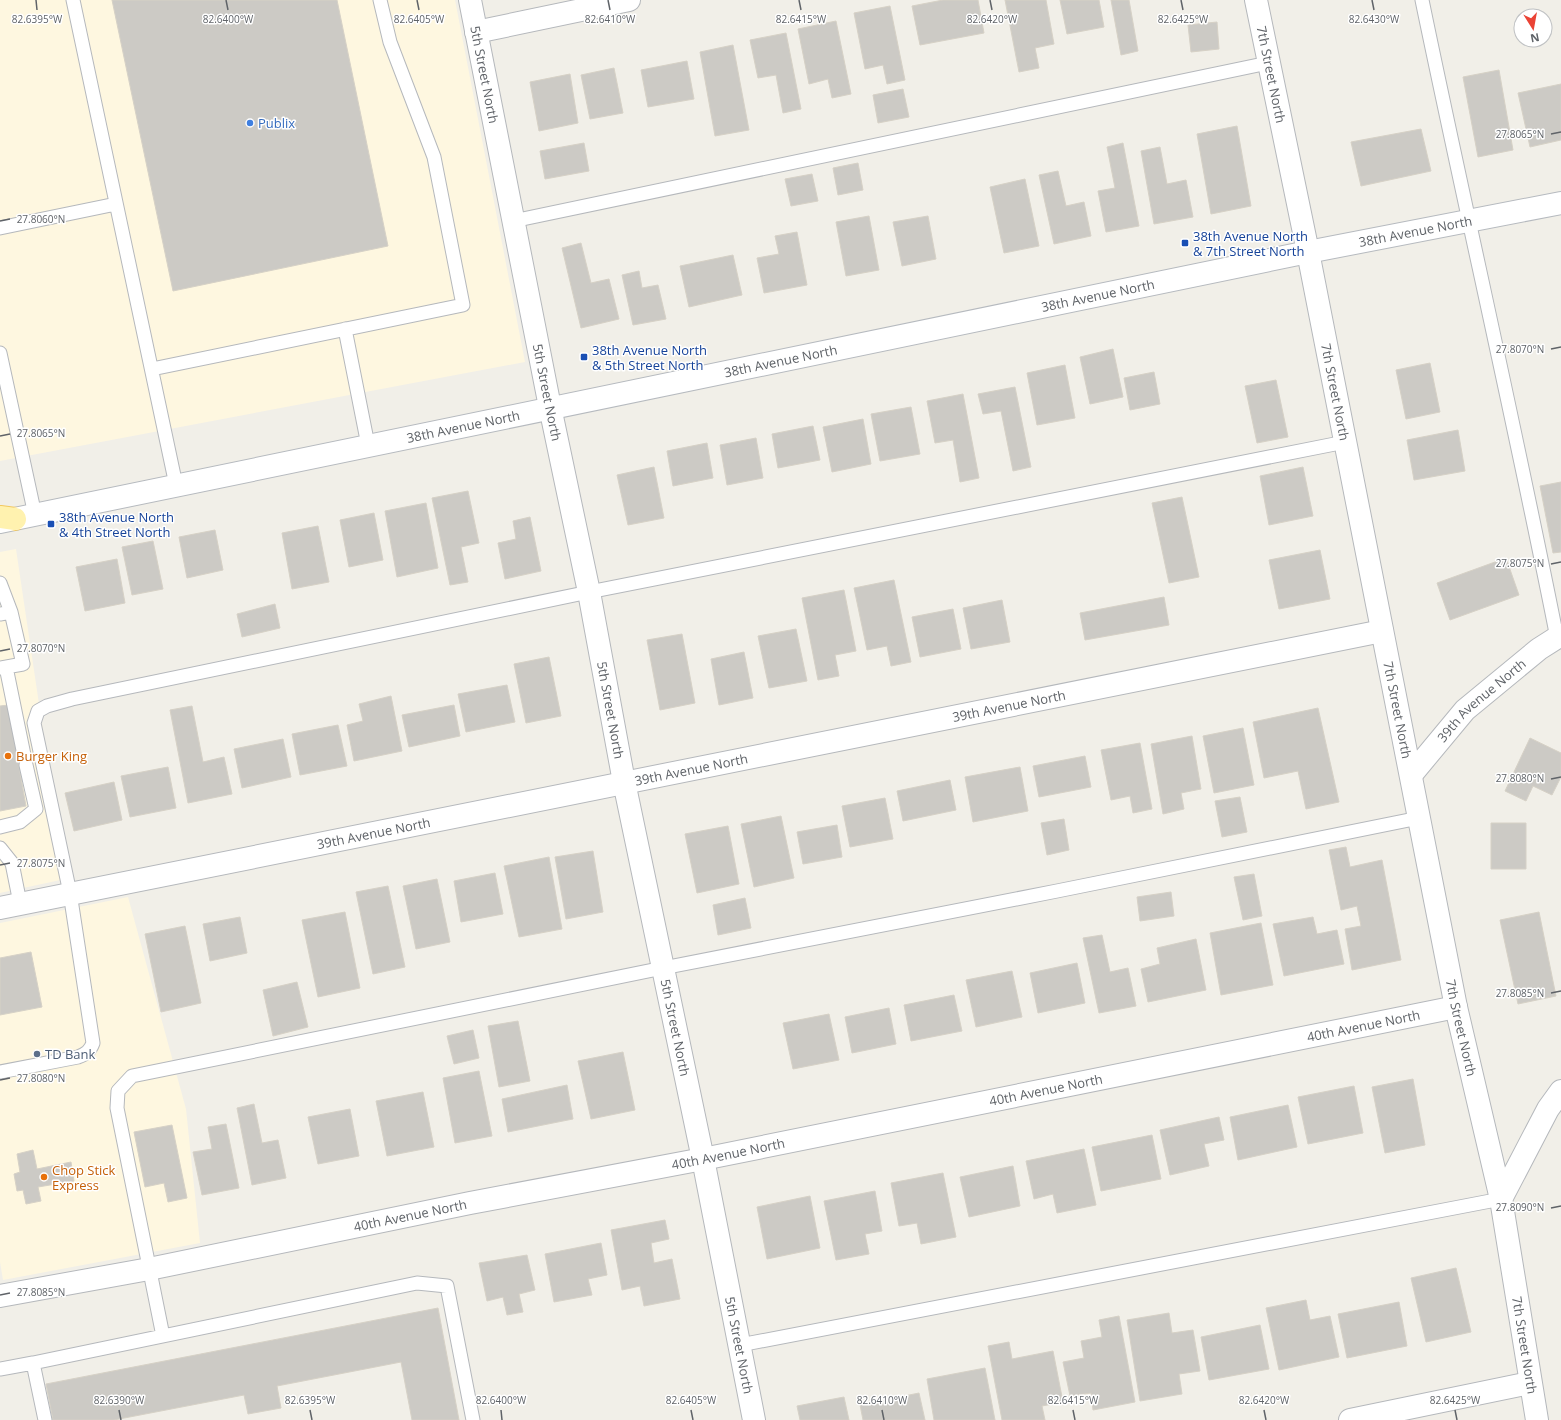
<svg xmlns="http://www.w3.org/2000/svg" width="1561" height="1420" font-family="'Open Sans',sans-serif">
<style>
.commercial{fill:#fef7e0}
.building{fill:#cccac5;stroke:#d6d1c6}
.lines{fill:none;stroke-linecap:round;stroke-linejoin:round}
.lane-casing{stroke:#b5b8bc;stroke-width:15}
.street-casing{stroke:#b5b8bc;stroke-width:24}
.secondary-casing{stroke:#b6babf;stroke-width:24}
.primary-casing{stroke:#f2c960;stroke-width:24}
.lane{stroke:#fff;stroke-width:13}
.street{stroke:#fff;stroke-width:22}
.secondary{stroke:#fff;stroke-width:22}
.primary{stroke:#fff2af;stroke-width:22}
.ticks{fill:none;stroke:#5f6368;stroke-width:1.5}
.shop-dot{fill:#3f7fe0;stroke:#fff;stroke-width:1.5}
.transit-dot{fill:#1a4fb4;stroke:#fff;stroke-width:1.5}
.food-dot{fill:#e8710a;stroke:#fff;stroke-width:1.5}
.service-dot{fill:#5c6f8a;stroke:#fff;stroke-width:1.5}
.labels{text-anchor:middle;stroke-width:3;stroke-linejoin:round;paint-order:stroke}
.street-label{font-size:13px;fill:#5f6368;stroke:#fff}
.shop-label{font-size:13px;fill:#366cbe;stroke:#fff;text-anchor:start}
.transit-label{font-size:13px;fill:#164399;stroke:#fff;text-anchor:start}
.food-label{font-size:13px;fill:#c56008;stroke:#fff;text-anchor:start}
.service-label{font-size:13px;fill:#4e5e75;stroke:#fff;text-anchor:start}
.ticks-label{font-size:10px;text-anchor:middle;fill:#5f6368;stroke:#fff;stroke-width:3;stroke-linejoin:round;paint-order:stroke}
</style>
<rect width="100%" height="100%" fill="#f1efe8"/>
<path class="commercial" d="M 0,0 L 455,0 L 525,362 L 0,461 Z
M 16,549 L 65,879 L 0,893 L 0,552 Z
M 128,897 L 186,1109 L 200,1243 L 3,1280 L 0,1262 L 0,923 Z"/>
<path class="building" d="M 112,0 L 337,0 L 388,246 L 173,291 Z
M 943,0 L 978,0 L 984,33 L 920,45 L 912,6 Z
M 1005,0 L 1046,0 L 1054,44 L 1035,48 L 1039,68 L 1019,72 Z
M 1060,0 L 1099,0 L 1104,27 L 1067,34 Z
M 1111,0 L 1129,0 L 1138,51 L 1121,55 Z
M 890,6 L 905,80 L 887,84 L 883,65 L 865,69 L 854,13 Z
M 836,21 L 851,94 L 832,98 L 828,79 L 809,84 L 798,29 Z
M 1217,22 L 1219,49 L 1191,52 L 1188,25 Z
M 786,33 L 801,109 L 783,113 L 776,75 L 758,78 L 750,40 Z
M 733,45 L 749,130 L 715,136 L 700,52 Z
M 687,61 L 694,99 L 648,107 L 641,70 Z
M 614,68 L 623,113 L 590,119 L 581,75 Z
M 1499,70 L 1513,150 L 1478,157 L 1463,77 Z
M 570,74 L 578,123 L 539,131 L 530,82 Z
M 1561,84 L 1561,140 L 1530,147 L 1518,93 Z
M 903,89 L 909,117 L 878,123 L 873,95 Z
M 1237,126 L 1251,206 L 1211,214 L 1197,134 Z
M 1421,129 L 1431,171 L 1361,186 L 1351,142 Z
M 584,143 L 589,171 L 545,179 L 540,151 Z
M 1123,143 L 1139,226 L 1106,232 L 1098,191 L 1115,188 L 1107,147 Z
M 1160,147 L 1167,184 L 1186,180 L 1193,217 L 1154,224 L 1141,151 Z
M 858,163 L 863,190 L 838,195 L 833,168 Z
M 1058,171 L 1066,206 L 1084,202 L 1091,236 L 1054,244 L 1039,175 Z
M 812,174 L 818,201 L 791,206 L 785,179 Z
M 1025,179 L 1039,246 L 1004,253 L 990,187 Z
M 869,216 L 879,270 L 846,276 L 836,222 Z
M 928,216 L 936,259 L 902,266 L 893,222 Z
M 797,232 L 807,285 L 764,293 L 757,258 L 779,254 L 775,236 Z
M 581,243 L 591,283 L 609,279 L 619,319 L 581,328 L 562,248 Z
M 733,255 L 742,295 L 689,307 L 680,266 Z
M 639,271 L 642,288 L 658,285 L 666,319 L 633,325 L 622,275 Z
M 1113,349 L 1123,397 L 1090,404 L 1080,357 Z
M 1430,363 L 1440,412 L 1406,419 L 1396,370 Z
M 1065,365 L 1075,418 L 1037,425 L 1027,373 Z
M 1154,372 L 1160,404 L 1130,410 L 1124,378 Z
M 1276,380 L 1288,437 L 1257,443 L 1245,386 Z
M 1015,387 L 1031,467 L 1013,471 L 1001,411 L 983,414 L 978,394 Z
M 963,394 L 979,478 L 960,482 L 953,440 L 935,443 L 927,401 Z
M 911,407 L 920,454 L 880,461 L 871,414 Z
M 863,419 L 871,464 L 832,472 L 823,427 Z
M 813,426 L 820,460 L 778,468 L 772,434 Z
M 1458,430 L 1465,471 L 1414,480 L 1407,440 Z
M 756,438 L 763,478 L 727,485 L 720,445 Z
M 707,443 L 713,478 L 673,486 L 667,451 Z
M 654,467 L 664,518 L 628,525 L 617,475 Z
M 1303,467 L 1313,516 L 1269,525 L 1260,476 Z
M 1561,482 L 1561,552 L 1553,553 L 1540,486 Z
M 468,491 L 479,543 L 461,547 L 468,582 L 450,585 L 432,498 Z
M 1182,497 L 1199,577 L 1169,583 L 1152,503 Z
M 426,503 L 438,568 L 397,577 L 385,511 Z
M 374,513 L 383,560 L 349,567 L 340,520 Z
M 530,517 L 541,571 L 505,579 L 498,543 L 516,539 L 513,521 Z
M 318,526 L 329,582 L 292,589 L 282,533 Z
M 215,530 L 223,570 L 187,578 L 179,537 Z
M 153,541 L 163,589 L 132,595 L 122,547 Z
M 1320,550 L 1330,599 L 1279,609 L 1269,560 Z
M 1506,558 L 1519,595 L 1450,620 L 1437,583 Z
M 117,559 L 125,603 L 85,611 L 76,567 Z
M 894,580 L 911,662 L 891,666 L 887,646 L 867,650 L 854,588 Z
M 844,590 L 856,651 L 835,655 L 839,676 L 818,680 L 802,598 Z
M 1164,597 L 1169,625 L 1085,640 L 1080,613 Z
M 1002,600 L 1010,642 L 971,649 L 963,608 Z
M 275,604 L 280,628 L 242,637 L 237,614 Z
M 953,609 L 961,649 L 920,657 L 912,617 Z
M 796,629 L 807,681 L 769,688 L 758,636 Z
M 682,634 L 695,703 L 660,710 L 647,640 Z
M 744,652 L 753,698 L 719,705 L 711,659 Z
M 549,657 L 561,716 L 526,723 L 514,664 Z
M 507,685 L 515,722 L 466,732 L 458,694 Z
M 391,696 L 402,751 L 354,761 L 347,725 L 363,721 L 359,704 Z
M 8,705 L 26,806 L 0,811 L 0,706 Z
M 454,705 L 460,736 L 409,747 L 402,715 Z
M 192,706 L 203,762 L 224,757 L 232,794 L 188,803 L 170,710 Z
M 1318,708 L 1339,802 L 1306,809 L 1298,771 L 1264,778 L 1253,722 Z
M 338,725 L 347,766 L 300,775 L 292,734 Z
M 1243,728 L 1254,785 L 1214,793 L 1203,736 Z
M 1192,736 L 1201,789 L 1181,793 L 1184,809 L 1163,814 L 1151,744 Z
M 1530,738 L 1561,753 L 1561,777 L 1552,795 L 1533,786 L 1526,801 L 1505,791 Z
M 283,739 L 291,777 L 242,788 L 234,749 Z
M 1140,743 L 1152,809 L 1133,813 L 1130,796 L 1111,800 L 1101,750 Z
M 1085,756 L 1091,787 L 1039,797 L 1033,766 Z
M 168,767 L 176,808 L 130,817 L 121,776 Z
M 1020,767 L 1028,811 L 973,822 L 965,777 Z
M 950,780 L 956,810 L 903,821 L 897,791 Z
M 114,782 L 122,820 L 74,831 L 65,793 Z
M 1240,797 L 1247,832 L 1222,837 L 1215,801 Z
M 885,798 L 893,839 L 850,847 L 842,806 Z
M 781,816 L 794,878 L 754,887 L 741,824 Z
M 1064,819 L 1069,850 L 1047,855 L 1041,823 Z
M 1491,823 L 1526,823 L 1526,869 L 1491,869 Z
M 837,825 L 842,857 L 803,864 L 797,832 Z
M 728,826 L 739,884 L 697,893 L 685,834 Z
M 1346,847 L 1350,867 L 1382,860 L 1401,960 L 1352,970 L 1345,929 L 1361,926 L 1357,906 L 1341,910 L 1329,850 Z
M 593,851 L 603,912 L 566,919 L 555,857 Z
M 549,857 L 562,929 L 519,937 L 504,866 Z
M 495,873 L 503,914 L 461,922 L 454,881 Z
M 1254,874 L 1262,916 L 1243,920 L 1234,877 Z
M 437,879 L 450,942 L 416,949 L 403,886 Z
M 388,886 L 405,967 L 373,974 L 356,892 Z
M 1171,892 L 1174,916 L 1140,921 L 1137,897 Z
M 745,898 L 751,928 L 718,935 L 713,905 Z
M 345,912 L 360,988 L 318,997 L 302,920 Z
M 1539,912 L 1556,996 L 1518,1004 L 1500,920 Z
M 240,917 L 247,953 L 210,961 L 203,924 Z
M 1313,917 L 1317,934 L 1337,930 L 1344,964 L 1284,976 L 1273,924 Z
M 1261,923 L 1273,985 L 1221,995 L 1210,933 Z
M 185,926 L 201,1003 L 161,1012 L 145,934 Z
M 1102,935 L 1110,972 L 1128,968 L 1136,1006 L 1099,1013 L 1083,938 Z
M 1196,939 L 1206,990 L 1148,1002 L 1141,969 L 1160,964 L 1157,948 Z
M 31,952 L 42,1007 L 0,1015 L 0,958 Z
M 1077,963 L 1085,1003 L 1038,1013 L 1030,973 Z
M 1012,971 L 1022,1017 L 976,1027 L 966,980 Z
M 297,982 L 308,1027 L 273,1036 L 263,990 Z
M 954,995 L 962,1031 L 911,1041 L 904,1005 Z
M 889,1008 L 896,1044 L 852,1053 L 845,1017 Z
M 829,1014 L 839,1060 L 793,1069 L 783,1023 Z
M 518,1021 L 530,1081 L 499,1087 L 488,1026 Z
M 473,1030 L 479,1058 L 454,1064 L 447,1036 Z
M 623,1052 L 635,1110 L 591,1119 L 578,1061 Z
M 479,1071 L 492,1136 L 455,1143 L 443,1078 Z
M 1413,1079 L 1425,1145 L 1385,1153 L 1372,1087 Z
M 567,1085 L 573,1119 L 508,1132 L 502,1099 Z
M 1354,1086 L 1363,1133 L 1308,1144 L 1298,1097 Z
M 423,1092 L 434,1147 L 387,1156 L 376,1101 Z
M 254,1104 L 262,1143 L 278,1140 L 286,1178 L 252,1185 L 237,1108 Z
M 1288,1105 L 1297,1147 L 1238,1160 L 1230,1117 Z
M 350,1109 L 359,1156 L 318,1164 L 308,1117 Z
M 1219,1117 L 1224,1140 L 1204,1144 L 1209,1166 L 1170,1175 L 1160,1130 Z
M 226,1124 L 239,1188 L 202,1195 L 193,1152 L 212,1149 L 208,1127 Z
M 172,1125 L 187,1198 L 168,1202 L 164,1183 L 145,1187 L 134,1132 Z
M 1152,1135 L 1161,1179 L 1101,1191 L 1092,1147 Z
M 1084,1149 L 1096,1205 L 1057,1213 L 1053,1194 L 1034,1199 L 1026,1161 Z
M 33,1150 L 37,1169 L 71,1162 L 74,1181 L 38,1187 L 41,1201 L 26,1204 L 23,1190 L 17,1191 L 14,1174 L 20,1172 L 17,1154 Z
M 1013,1166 L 1020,1206 L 969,1217 L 960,1177 Z
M 943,1173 L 956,1237 L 921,1244 L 917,1223 L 899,1226 L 891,1183 Z
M 875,1191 L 882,1231 L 865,1234 L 869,1254 L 836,1260 L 824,1201 Z
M 810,1196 L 820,1248 L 767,1259 L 757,1207 Z
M 665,1220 L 669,1239 L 651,1243 L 654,1263 L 672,1259 L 680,1299 L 644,1306 L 640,1286 L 622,1290 L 611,1230 Z
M 601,1243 L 607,1275 L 588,1279 L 592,1295 L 554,1302 L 545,1254 Z
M 527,1255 L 535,1290 L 519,1294 L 523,1312 L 507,1315 L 503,1297 L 487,1301 L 479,1263 Z
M 1456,1268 L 1471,1332 L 1426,1342 L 1411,1278 Z
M 1306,1300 L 1310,1320 L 1330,1316 L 1339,1357 L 1279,1370 L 1266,1308 Z
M 1399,1302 L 1407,1346 L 1347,1358 L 1338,1314 Z
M 438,1308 L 459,1420 L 412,1420 L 401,1362 L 277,1386 L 281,1408 L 248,1414 L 244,1395 L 114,1420 L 53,1420 L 46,1384 Z
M 1169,1313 L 1172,1333 L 1193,1330 L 1200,1371 L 1179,1374 L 1182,1394 L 1140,1401 L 1127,1320 Z
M 1119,1316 L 1135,1402 L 1093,1410 L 1091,1393 L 1070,1396 L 1063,1362 L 1084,1358 L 1081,1341 L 1102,1337 L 1099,1320 Z
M 1260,1325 L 1269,1369 L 1209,1380 L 1201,1337 Z
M 1009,1342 L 1012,1359 L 1053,1351 L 1063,1402 L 1042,1406 L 1045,1420 L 1002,1420 L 988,1346 Z
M 985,1368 L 995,1420 L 934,1420 L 927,1379 Z
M 919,1393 L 925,1420 L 863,1420 L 860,1405 Z
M 844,1397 L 849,1420 L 800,1420 L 797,1406 Z"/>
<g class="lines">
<defs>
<path id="lane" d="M 73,0 L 176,485
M 1422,0 C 1466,213 1515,425 1557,638
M 513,221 L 1268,63
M 0,228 L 116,204
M 345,329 L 368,445
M 0,353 L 35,515
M 152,369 L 463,305 L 434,157 L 390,42 L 380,0
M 0,583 L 11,612
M 0,614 L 11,612 L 23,664 L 0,668
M 6,667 L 24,755
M 0,827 L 20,822 L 36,809 L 26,765
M 0,848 L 12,863 L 20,903
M 0,1072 L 78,1057 C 86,1054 90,1051 93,1043 L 70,893 L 34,723 L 38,711 L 47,706 L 72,699 L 589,592 L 1345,442
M 163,1336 L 117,1108 L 118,1091 L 132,1076 L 663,968 L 1057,891 L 1419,818
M 740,1345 L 1501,1199
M 0,1369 L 33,1363
M 45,1420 L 33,1363 L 417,1283 L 447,1286 L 473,1420"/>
<g id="street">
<path id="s1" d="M 470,0 L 550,407 L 589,592 L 624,782 L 703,1159 L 754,1420"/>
<path id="s2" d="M 1256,0 L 1308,252 L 1456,1007 L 1501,1199 L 1537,1420"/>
<path d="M 476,32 L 629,0"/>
<path id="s3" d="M 1411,775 L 1465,710 L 1539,649 L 1561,635"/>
<path id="s4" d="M 0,908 L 1382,631"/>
<path d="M 1501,1199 L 1548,1109 L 1561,1091"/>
<path id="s5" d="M 0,1296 L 149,1269 L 470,1203 L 703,1159 L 1456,1007"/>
<path d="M 1350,1420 L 1530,1383"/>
</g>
<g id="secondary">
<path id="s6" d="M 0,522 L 1308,252 L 1561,203"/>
</g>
<path id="primary" d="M 0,517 L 15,519"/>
</defs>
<use href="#lane" class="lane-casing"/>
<use href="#street" class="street-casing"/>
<use href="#secondary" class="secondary-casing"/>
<use href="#primary" class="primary-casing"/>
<use href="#lane" class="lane"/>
<use href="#street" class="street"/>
<use href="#secondary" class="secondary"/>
<use href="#primary" class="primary"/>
</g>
<path class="ticks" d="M 36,0 L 37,10M 226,0 L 228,10M 417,0 L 419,10M 608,0 L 610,10M 799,0 L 801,10M 990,0 L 992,10M 1181,0 L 1183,10M 1372,0 L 1374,10M 1551,134 L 1561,132M 0,221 L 10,219M 1551,349 L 1561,347M 0,436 L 10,434M 1551,564 L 1561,562M 0,651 L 10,649M 1551,779 L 1561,777M 0,865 L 10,863M 1551,993 L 1561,991M 0,1080 L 10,1078M 1551,1208 L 1561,1206M 0,1295 L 10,1293M 119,1410 L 121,1420M 310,1410 L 312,1420M 501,1410 L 502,1420M 691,1410 L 693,1420M 882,1410 L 884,1420M 1073,1410 L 1075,1420M 1264,1410 L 1266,1420M 1455,1410 L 1457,1420"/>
<circle class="shop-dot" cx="250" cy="123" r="4"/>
<g class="transit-dot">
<rect x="1181" y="239" width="8" height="8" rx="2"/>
<rect x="580" y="353" width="8" height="8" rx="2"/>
<rect x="47" y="520" width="8" height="8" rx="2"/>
</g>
<g class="food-dot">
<circle cx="8" cy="756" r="4"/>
<circle cx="44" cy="1177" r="4"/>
</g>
<circle class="service-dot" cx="37" cy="1054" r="4"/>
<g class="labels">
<g class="street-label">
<text dy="5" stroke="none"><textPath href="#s2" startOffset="76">7th Street North</textPath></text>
<text dy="5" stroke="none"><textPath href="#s1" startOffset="76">5th Street North</textPath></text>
<text dy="5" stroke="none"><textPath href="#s6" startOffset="1445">38th Avenue North</textPath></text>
<text dy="5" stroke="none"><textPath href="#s6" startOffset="1121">38th Avenue North</textPath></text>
<text dy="5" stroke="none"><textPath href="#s6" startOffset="797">38th Avenue North</textPath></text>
<text dy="5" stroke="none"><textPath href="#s2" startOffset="400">7th Street North</textPath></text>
<text dy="5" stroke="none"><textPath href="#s1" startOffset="400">5th Street North</textPath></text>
<text dy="5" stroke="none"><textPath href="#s6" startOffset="473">38th Avenue North</textPath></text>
<text dy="5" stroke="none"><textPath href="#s3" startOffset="103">39th Avenue North</textPath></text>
<text dy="5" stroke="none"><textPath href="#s4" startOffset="1029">39th Avenue North</textPath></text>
<text dy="5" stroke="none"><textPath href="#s1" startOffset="724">5th Street North</textPath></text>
<text dy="5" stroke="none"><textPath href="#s2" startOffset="724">7th Street North</textPath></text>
<text dy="5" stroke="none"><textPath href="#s4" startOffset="705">39th Avenue North</textPath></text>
<text dy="5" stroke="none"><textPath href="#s4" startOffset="381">39th Avenue North</textPath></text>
<text dy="5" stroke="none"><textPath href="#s5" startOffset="1390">40th Avenue North</textPath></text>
<text dy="5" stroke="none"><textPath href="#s2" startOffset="1048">7th Street North</textPath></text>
<text dy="5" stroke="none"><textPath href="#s1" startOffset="1048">5th Street North</textPath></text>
<text dy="5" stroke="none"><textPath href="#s5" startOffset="1066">40th Avenue North</textPath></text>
<text dy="5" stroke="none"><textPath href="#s5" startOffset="742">40th Avenue North</textPath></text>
<text dy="5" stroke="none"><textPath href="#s5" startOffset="418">40th Avenue North</textPath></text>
<text dy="5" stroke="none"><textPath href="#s1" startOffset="1372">5th Street North</textPath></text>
<text dy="5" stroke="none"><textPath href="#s2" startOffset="1372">7th Street North</textPath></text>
</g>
<g class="shop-label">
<text x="258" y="128">Publix</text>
</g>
<g class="transit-label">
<text x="1193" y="241">38th Avenue North<tspan x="1193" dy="15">&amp; 7th Street North</tspan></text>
<text x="592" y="355">38th Avenue North<tspan x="592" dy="15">&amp; 5th Street North</tspan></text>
<text x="59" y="522">38th Avenue North<tspan x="59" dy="15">&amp; 4th Street North</tspan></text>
</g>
<g class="food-label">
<text x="16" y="761">Burger King</text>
<text x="52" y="1175">Chop Stick<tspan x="52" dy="15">Express</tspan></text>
</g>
<g class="service-label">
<text x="45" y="1059">TD Bank</text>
</g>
</g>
<g class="ticks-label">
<text x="37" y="23">82.6395°W</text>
<text x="228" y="23">82.6400°W</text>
<text x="419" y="23">82.6405°W</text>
<text x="610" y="23">82.6410°W</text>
<text x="801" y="23">82.6415°W</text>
<text x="992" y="23">82.6420°W</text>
<text x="1183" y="23">82.6425°W</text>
<text x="1374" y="23">82.6430°W</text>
<text x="1520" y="138">27.8065°N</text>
<text x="41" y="223">27.8060°N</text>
<text x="1520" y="353">27.8070°N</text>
<text x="41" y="437">27.8065°N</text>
<text x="1520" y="567">27.8075°N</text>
<text x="41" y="652">27.8070°N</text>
<text x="1520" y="782">27.8080°N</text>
<text x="41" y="867">27.8075°N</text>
<text x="1520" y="997">27.8085°N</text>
<text x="41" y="1082">27.8080°N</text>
<text x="1520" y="1211">27.8090°N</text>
<text x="41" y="1296">27.8085°N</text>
<text x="119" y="1404">82.6390°W</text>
<text x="310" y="1404">82.6395°W</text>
<text x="501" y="1404">82.6400°W</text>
<text x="691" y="1404">82.6405°W</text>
<text x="882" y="1404">82.6410°W</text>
<text x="1073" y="1404">82.6415°W</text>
<text x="1264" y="1404">82.6420°W</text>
<text x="1455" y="1404">82.6425°W</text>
</g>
<g transform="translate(1533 28) rotate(169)"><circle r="19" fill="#ffffff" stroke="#bfc1c3"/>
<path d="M0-3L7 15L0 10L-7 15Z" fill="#ea4335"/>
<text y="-6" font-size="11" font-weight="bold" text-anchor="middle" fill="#5f6368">N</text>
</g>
</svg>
